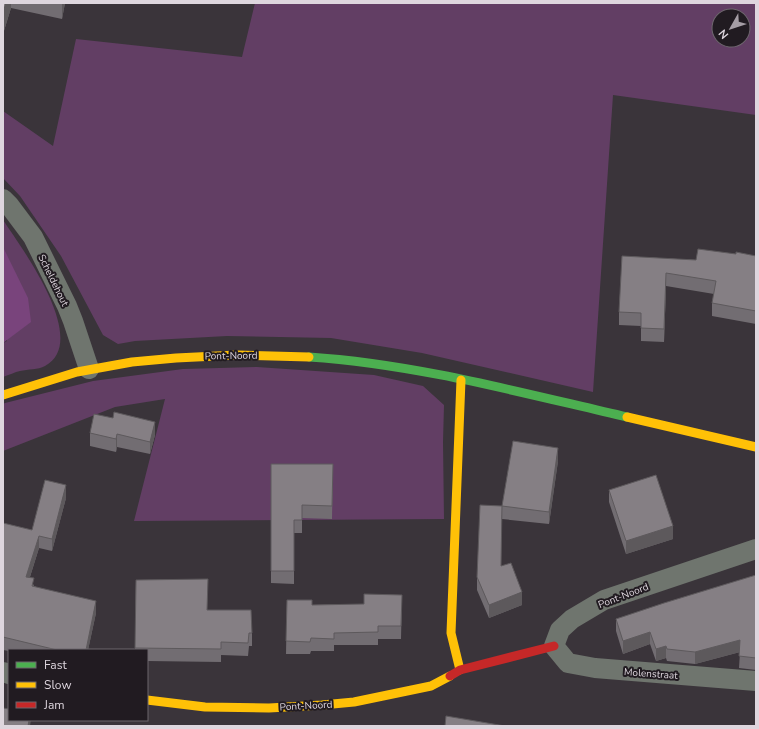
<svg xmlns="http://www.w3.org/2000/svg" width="759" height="729" font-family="'Nunito Sans',sans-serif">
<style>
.green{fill:#623e64;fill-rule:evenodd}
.forest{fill:#79447c}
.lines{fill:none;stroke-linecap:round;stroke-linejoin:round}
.street{stroke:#6f756e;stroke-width:20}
.fast{stroke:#4caf50;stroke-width:9}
.slow{stroke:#ffc107;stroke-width:9}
.jam{stroke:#c62828;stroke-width:9}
.wall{fill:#726d72}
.shaded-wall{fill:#5d595c}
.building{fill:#857f84;stroke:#5d595c}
.labels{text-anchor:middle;stroke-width:4;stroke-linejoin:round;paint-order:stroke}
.street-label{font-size:10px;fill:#ded6de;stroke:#211b21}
</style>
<rect width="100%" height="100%" fill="#3a343a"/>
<path class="green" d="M 255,3 L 756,3 L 756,115 L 613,95 L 593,392 L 422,353 L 331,338 L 227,336 L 135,341 L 118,344 L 103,335 L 61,256 L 20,196 L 3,178 L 3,111 L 53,146 L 76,39 L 242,57 ZM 719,16 L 743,16 L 743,40 L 719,40 Z
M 3,220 C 21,247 91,341 45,366 C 38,370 28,369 20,371 C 15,372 9,375 3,377 L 3,343 L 7,341 Z
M 257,367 L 374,375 L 423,386 L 444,405 L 443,442 L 444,519 L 134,521 L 165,399 L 115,407 L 3,451 L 3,404 L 5,403 L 93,381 L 183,369 Z"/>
<path class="forest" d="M 3,247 L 28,298 L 31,322 L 3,343 Z"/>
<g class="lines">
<path class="street" d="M 3,199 L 9,205 L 33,237 L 67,306 L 73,321 L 89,369
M 756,549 L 604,600 L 572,619 L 560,630 L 554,646 L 568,663 L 595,668 L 756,681
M 3,672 L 9,674"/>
<path class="fast" d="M 309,357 C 416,364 522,393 627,417"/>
<path class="slow" d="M 3,395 L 77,372 L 132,362 L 176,358 L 237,355 L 309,357
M 627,417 L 756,447
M 460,670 L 451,633 L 461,380
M 147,700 L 205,707 L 269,708 L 322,705 L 354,702 L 431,686 L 450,676"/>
<path class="jam" d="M 450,676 L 460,670 L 554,646"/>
</g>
<path class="wall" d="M 3,3 L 65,3 L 62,19 L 11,8 L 3,34 Z
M 736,254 L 756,256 L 756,324 L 712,316 L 712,303 L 714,294 L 666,286 L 664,342 L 641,341 L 641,326 L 619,325 L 619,312 L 622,256 L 696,260 Z
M 90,433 L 155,435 L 150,454 L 117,447 L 116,452 L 90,446 Z
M 558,461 L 549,524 L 502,519 L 502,506 Z
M 271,464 L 333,464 L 332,519 L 302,518 L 302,533 L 294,533 L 294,584 L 271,583 Z
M 609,490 L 673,539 L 626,554 L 609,502 Z
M 66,498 L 52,551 L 39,548 L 30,577 L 34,586 L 96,613 L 88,650 L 9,650 L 9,651 L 3,650 L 3,523 L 32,530 Z
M 501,566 L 522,605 L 489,618 L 477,590 L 477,577 Z
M 756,575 L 756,670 L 739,668 L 740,652 L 695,664 L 667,661 L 666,658 L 656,661 L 650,644 L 623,654 L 616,631 L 616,619 Z
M 136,580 L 208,610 L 252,633 L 252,646 L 249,646 L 248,656 L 221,655 L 221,662 L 147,661 L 147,650 L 135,650 Z
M 402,595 L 401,639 L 378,639 L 378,645 L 334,645 L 334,651 L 311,651 L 310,654 L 286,654 L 287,600 L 312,605 L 364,604 Z"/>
<path class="shaded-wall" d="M 6,3 L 11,3 L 11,8 L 3,34 L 3,12 Z
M 62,3 L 65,3 L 62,19 Z
M 666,273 L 666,286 L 664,342 L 664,329 Z
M 155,422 L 155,435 L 150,454 L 150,442 Z
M 117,434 L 117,447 L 116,452 L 116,439 Z
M 558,448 L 558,461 L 549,524 L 549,512 Z
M 66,485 L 66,498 L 52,551 L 52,539 Z
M 673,526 L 673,539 L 626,554 L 626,541 Z
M 39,536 L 39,548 L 26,589 L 26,577 Z
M 522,592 L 522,605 L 489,618 L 489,605 Z
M 96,601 L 96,613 L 88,650 L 86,650 Z
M 650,632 L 650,644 L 623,654 L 623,641 Z
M 740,640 L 740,652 L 695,664 L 695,652 Z
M 666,646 L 666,658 L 656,661 L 656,649 Z
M 29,720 L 31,720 L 30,726 L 28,726 Z"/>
<path class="building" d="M 3,3 L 6,3 L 3,12 Z
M 698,249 L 736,254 L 736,252 L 756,256 L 756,311 L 712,303 L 716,281 L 666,273 L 664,329 L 641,328 L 641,313 L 619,312 L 622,256 L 696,260 Z
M 114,412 L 155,422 L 150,442 L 117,434 L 116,439 L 90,433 L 94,414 L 113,418 Z
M 513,441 L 558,448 L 549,512 L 502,506 Z
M 271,464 L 333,464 L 332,506 L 302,505 L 302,520 L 294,520 L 294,571 L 271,571 Z
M 656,475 L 673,526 L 626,541 L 609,490 Z
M 45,480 L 66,485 L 52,539 L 39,536 L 26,577 L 34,578 L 32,586 L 96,601 L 86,650 L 57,650 L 3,637 L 3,523 L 32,530 Z
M 480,505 L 502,506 L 501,566 L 511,563 L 522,592 L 489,605 L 477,577 Z
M 756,575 L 756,658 L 739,656 L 740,640 L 695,652 L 667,649 L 666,646 L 656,649 L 650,632 L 623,641 L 616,619 L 664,603 Z
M 208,579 L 207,610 L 251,610 L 252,633 L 249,633 L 248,643 L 221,642 L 221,649 L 135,648 L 136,580 Z
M 364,594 L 402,595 L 401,626 L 378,626 L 378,632 L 334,633 L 334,639 L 311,638 L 310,642 L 286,641 L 287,600 L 312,600 L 312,605 L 364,604 Z
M 3,708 L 9,709 L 9,720 L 29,720 L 28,726 L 3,726 Z
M 446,716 L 505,726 L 445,726 Z"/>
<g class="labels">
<g class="street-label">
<text transform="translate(54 280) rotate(64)" y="4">Scheldehout</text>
<text transform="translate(231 355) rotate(-1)" y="4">Pont-Noord</text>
<text transform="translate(623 595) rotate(-21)" y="4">Pont-Noord</text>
<text transform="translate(651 673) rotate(4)" y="4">Molenstraat</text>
<text transform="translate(306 705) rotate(-3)" y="4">Pont-Noord</text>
</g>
</g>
<rect width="759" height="729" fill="none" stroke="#ded6de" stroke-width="8"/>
<rect x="8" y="649" width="140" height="72" fill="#211b21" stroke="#6d666d"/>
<rect x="16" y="662" width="20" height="6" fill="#4caf50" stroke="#6d666d"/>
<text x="44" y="669" font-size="12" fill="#ded6de">Fast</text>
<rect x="16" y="682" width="20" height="6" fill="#ffc107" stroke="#6d666d"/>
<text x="44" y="689" font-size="12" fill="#ded6de">Slow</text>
<rect x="16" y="702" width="20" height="6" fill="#c62828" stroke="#6d666d"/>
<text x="44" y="709" font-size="12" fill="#ded6de">Jam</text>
<g transform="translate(731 28) rotate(231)"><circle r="19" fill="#211b21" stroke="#6d666d"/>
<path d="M0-3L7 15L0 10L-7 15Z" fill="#a59da5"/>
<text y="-6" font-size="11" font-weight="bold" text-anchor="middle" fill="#ded6de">N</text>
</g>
</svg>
